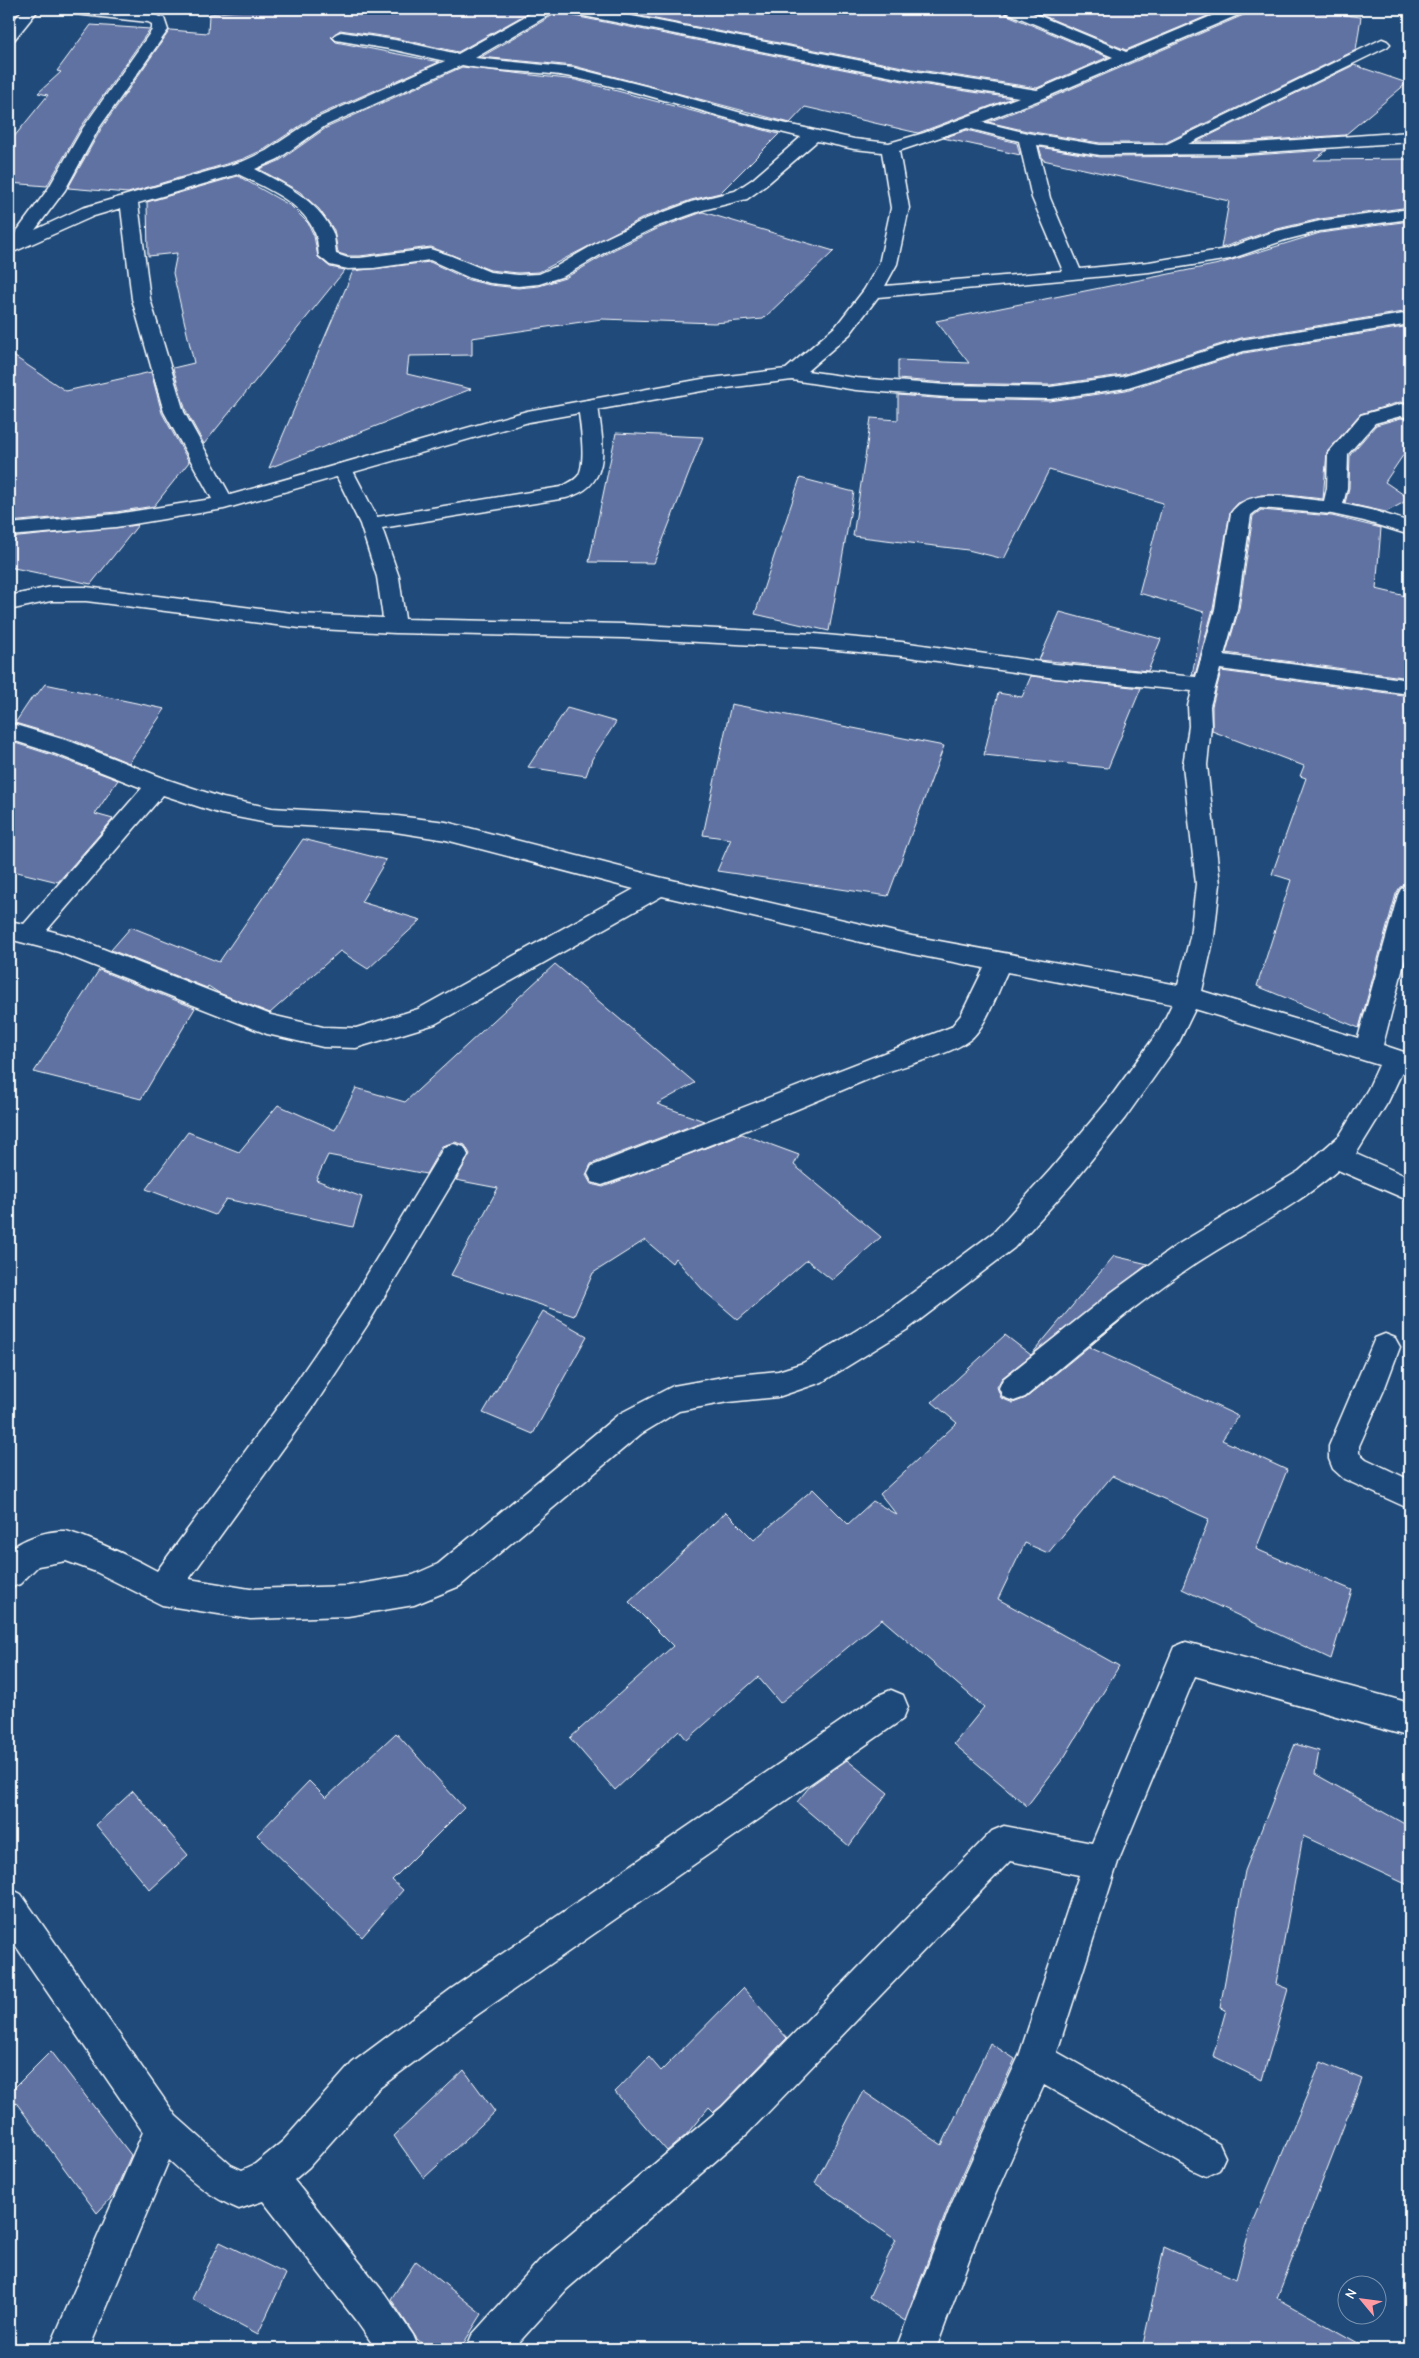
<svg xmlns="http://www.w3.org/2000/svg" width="1419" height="2358" font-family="'Comic Neue',sans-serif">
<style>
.building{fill:#5f72a2;stroke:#fff}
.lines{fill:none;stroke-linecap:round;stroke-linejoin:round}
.lane-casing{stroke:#fff;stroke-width:3}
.street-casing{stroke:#fff;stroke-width:3}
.lane{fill:#1f4a7a;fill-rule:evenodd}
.street{fill:#1f4a7a;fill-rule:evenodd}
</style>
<rect width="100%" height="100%" fill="#1f4a7a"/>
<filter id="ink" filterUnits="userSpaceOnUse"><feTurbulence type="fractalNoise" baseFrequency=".02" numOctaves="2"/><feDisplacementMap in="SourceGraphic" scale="10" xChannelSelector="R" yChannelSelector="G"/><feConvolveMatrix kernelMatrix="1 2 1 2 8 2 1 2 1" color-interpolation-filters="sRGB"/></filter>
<g filter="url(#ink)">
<path class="building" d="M 256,9 L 535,9 L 458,52 L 395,38 L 340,30 L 331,37 L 336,42 L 439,62 L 312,118 L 265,149 L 243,159 L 128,193 L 68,188 L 101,129 L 170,30 L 208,33 L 209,14 Z
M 558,9 L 564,9 L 574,16 L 913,83 L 1012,98 L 918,133 L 805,107 L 790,123 L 574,66 L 481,57 L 555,14 Z
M 604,9 L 1002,9 L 1005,14 L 1108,57 L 1037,88 L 913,69 Z
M 1027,9 L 1224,9 L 1126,50 Z
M 1249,9 L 1297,9 L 1361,17 L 1356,50 L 1165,143 L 1100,143 L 1027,131 L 988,122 L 1045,100 L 1246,14 Z
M 91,25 L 150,29 L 81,127 L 47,186 L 9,183 L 9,143 L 48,95 L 38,93 L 61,72 L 57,71 Z
M 1354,65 L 1407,83 L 1345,135 L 1239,142 L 1196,142 Z
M 462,67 L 576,80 L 779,134 L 720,193 L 691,200 L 645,217 L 539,272 L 518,273 L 490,270 L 431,247 L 360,256 L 348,256 L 338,253 L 334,230 L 319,209 L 300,192 L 259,169 L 279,161 L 326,128 Z
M 967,130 L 1017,143 L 1020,155 L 943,138 Z
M 1039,147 L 1100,157 L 1239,156 L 1327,150 L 1314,160 L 1410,159 L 1410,207 L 1320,219 L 1273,230 L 1221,248 L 1229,201 L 1043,160 Z
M 238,176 L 291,206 L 308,223 L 314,236 L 318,257 L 330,267 L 345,270 L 204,444 L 186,411 L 173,368 L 194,363 L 173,273 L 177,253 L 148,256 L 147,202 Z
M 703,212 L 834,251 L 763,319 L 714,323 L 602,319 L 472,338 L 472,355 L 409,356 L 407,374 L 471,389 L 269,468 L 353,271 L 430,262 L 469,280 L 490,285 L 518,288 L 539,286 L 565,278 L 615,249 L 659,228 Z
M 1410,221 L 1410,311 L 1241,338 L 1122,375 L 1050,385 L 946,383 L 898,379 L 898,360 L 969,363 L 936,321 L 1219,264 L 1320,233 Z
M 1410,326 L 1410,404 L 1400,402 L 1360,414 L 1327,452 L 1323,499 L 1287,495 L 1261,495 L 1238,503 L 1230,512 L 1213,609 L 1195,675 L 1192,675 L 1204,612 L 1139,593 L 1163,503 L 1049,470 L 1004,559 L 968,550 L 853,536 L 871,418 L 898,420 L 898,395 L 946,399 L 1050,401 L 1126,390 L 1244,353 Z
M 9,353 L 66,391 L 151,372 L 162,413 L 189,462 L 154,506 L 116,512 L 9,522 Z
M 1401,418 L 1410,420 L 1410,445 L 1385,482 L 1410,499 L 1386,512 L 1345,503 L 1349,488 L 1350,455 L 1376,425 Z
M 616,433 L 703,437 L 654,563 L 589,562 Z
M 800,478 L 854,492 L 829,631 L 755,614 Z
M 1261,510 L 1332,516 L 1381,528 L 1376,589 L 1410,597 L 1410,678 L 1226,653 L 1239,609 L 1253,516 Z
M 138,525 L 91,584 L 9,567 L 9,538 Z
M 1060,612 L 1161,639 L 1148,671 L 1039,660 Z
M 1221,671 L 1410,696 L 1410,884 L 1400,887 L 1396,894 L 1359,1028 L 1257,986 L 1291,880 L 1272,874 L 1306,778 L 1300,776 L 1304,766 L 1212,731 L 1212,706 Z
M 1031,676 L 1141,688 L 1108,768 L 984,755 L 998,693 L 1022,697 Z
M 45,684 L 165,709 L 129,763 L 73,740 L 15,723 L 33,696 L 35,697 Z
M 731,704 L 944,746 L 888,896 L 717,871 L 731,839 L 703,835 Z
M 567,708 L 616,722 L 592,759 L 586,776 L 528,767 Z
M 9,741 L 55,756 L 118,780 L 95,814 L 113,819 L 58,882 L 9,870 Z
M 303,839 L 386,860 L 361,902 L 421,920 L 368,969 L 340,951 L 270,1013 L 219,993 L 208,986 L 207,988 L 111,950 L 131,927 L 219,962 Z
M 555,964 L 695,1083 L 657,1104 L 704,1121 L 591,1164 L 586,1175 L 591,1184 L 603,1187 L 742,1134 L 799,1155 L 794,1165 L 881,1237 L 832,1280 L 807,1260 L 738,1320 L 703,1290 L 675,1258 L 672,1263 L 645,1240 L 593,1273 L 574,1316 L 451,1275 L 498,1188 L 456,1180 L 470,1154 L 465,1145 L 455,1142 L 442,1146 L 426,1174 L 328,1155 L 316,1180 L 362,1197 L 353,1227 L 226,1199 L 215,1215 L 146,1189 L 188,1132 L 239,1152 L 278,1105 L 335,1130 L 356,1088 L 405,1102 Z
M 99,970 L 195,1008 L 141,1099 L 34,1072 Z
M 1114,1256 L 1148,1264 L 1002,1378 L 997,1387 L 1001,1398 L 1013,1403 L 1026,1398 L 1120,1321 L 1089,1347 L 1238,1416 L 1222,1440 L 1287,1470 L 1256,1549 L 1352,1590 L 1331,1659 L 1182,1589 L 1209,1519 L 1112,1476 L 1048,1553 L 1025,1543 L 998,1599 L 1119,1666 L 1065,1756 L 1027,1806 L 954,1744 L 984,1707 L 882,1619 L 780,1703 L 758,1677 L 687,1740 L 679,1730 L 615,1790 L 570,1738 L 673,1646 L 629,1602 L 726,1512 L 754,1540 L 813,1489 L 848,1524 L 873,1501 L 897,1515 L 880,1494 L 957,1423 L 932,1402 L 1005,1335 L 1031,1355 Z
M 543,1311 L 587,1336 L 533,1434 L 483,1413 Z
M 396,1733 L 464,1808 L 392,1880 L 403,1890 L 362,1937 L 257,1835 L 309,1781 L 326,1798 Z
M 1295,1744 L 1319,1751 L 1315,1774 L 1410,1827 L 1410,1886 L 1303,1836 L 1276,1984 L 1288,1989 L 1262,2080 L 1213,2056 L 1226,2010 L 1220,2008 L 1245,1871 Z
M 847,1760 L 888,1793 L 849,1846 L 797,1802 L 810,1786 Z
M 133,1791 L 188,1855 L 150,1890 L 96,1825 Z
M 743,1988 L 787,2038 L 721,2106 L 714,2112 L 709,2107 L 686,2135 L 667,2151 L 615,2092 L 649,2057 L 661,2071 Z
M 990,2043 L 1015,2059 L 950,2202 L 905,2321 L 869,2297 L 896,2240 L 815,2183 L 863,2091 L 942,2145 Z
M 51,2051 L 131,2155 L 113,2196 L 97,2213 L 9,2093 Z
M 1321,2062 L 1362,2079 L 1277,2298 L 1369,2349 L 1142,2349 L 1164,2247 L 1236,2279 L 1249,2232 Z
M 464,2070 L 495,2112 L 424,2178 L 394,2136 Z
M 220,2242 L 286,2274 L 258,2334 L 192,2299 Z
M 416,2261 L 482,2314 L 460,2349 L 428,2349 L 417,2339 L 391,2299 Z"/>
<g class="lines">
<defs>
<path id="lane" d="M 588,400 L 595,402 L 598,406 C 603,443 613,486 566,498 L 382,528 L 399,577 L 405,619 L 623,624 L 815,634 L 902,642 L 1055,664 L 1196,677 L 1215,609 L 1231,513 C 1250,485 1295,499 1324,501 L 1327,488 L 1328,453 L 1361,415 L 1401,404 L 1410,406 L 1410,418 L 1401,416 L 1375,423 L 1348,454 L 1347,488 L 1343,504 L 1375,511 L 1410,522 L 1410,535 L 1364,521 L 1332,514 L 1260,508 L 1251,515 L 1237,609 L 1224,655 L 1410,680 L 1410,694 L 1220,669 L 1210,706 L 1211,726 L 1207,765 L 1220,884 L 1214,937 L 1202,991 L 1358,1038 L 1398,895 L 1401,889 L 1410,886 L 1410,940 L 1383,1045 L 1410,1054 L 1410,1074 L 1402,1072 L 1388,1102 L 1356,1154 L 1410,1178 L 1410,1201 L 1338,1170 C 1296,1207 1244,1232 1198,1262 C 1137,1302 1081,1351 1025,1397 L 1014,1401 L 1003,1397 L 999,1388 L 1003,1379 L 1112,1292 L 1177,1245 L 1299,1171 L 1340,1135 L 1368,1089 L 1379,1065 L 1195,1009 L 1179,1042 L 1125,1118 L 1071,1185 L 1014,1248 L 908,1329 L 822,1382 L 778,1397 L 728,1402 L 679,1411 L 641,1434 L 460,1586 L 414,1605 L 348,1616 L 250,1619 L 162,1605 L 96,1572 L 66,1561 L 38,1566 L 20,1584 L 9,1588 L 9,1551 C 21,1539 47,1530 65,1531 C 71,1532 78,1535 84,1537 C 109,1547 133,1558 157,1571 L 294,1385 L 348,1306 L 444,1147 L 454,1144 L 464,1147 L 468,1155 L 464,1163 L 368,1324 L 316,1403 L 189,1579 L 250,1589 L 348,1586 L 413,1575 L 438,1564 L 619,1414 L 673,1386 L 728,1376 L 778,1371 L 803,1363 L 888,1311 L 994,1232 L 1051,1169 L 1107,1102 L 1160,1029 L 1172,1004 L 1007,972 C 998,991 985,1030 968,1041 C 945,1057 903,1065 876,1076 C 786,1114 695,1153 602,1185 L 592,1182 L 588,1174 L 592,1166 L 951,1027 L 961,1015 L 984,968 L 912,954 L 662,896 L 435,1024 L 356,1048 L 323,1047 L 267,1034 L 59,952 L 9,939 L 9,921 L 24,924 L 142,788 L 56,754 L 9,739 L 9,723 L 72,742 L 166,779 L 223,798 L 272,808 L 389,815 L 446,822 L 659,877 L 912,936 L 1178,985 L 1190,937 L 1196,884 L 1183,765 L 1189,726 L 1188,706 L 1192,691 L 1055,678 L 902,656 L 815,648 L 623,638 L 395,633 L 300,628 L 86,601 L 51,601 L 9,610 L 9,596 L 51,587 L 86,587 L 300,614 L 383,618 L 377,577 L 360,524 L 333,469 L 336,465 L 343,463 L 350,465 L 377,517 L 561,487 C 566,484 574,481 578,476 C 587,463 580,422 578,406 L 581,402 ZM 163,795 L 221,814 L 272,824 L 389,831 L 446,840 L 634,889 L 418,1009 L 356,1028 L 323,1027 L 271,1015 L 73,937 L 47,930 Z
M 1385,1334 L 1395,1338 L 1400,1347 L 1384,1390 L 1359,1446 L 1359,1453 L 1366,1459 L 1410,1480 L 1410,1509 L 1344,1479 L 1333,1469 L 1329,1459 L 1329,1446 L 1375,1338 Z
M 1186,1642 L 1410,1703 L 1410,1737 L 1195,1676 L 1118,1862 L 1057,2052 L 1219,2144 L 1225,2157 L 1219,2170 L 1206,2176 L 1193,2170 L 1044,2085 L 983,2222 L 936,2349 L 896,2349 L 952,2203 L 1019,2056 L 1079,1875 L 1010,1861 L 748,2133 L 567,2289 L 513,2349 L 466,2349 L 472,2335 L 539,2261 L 722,2107 L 992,1831 L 1004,1826 L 1092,1843 L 1174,1647 Z
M 891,1690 L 903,1695 L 908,1707 L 903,1719 L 477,2015 L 378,2089 L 309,2167 L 294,2180 L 385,2294 L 413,2335 L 419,2349 L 376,2349 L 357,2322 L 263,2201 L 239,2209 C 211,2198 191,2180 169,2160 L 89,2349 L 49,2349 L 143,2132 L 9,1936 L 9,1888 L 21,1894 L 176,2116 L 231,2165 L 242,2170 L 255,2164 L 283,2141 L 352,2063 L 451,1989 L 879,1695 Z"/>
<path id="street" d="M 23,9 L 39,9 L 14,40 L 9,42 L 9,27 Z
M 67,9 C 99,9 133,7 164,18 L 168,30 L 99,128 L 65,190 L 35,230 L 82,208 L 244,161 L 266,151 L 313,120 L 445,61 L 395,50 L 336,40 L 333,37 L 336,34 L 341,32 L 395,40 L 458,54 L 538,9 L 556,9 L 554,12 L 475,58 L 574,68 L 657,89 L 752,116 L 854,139 L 889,143 L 924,133 L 1019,97 L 913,81 L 574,14 L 566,9 L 596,9 L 913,71 L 1037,90 L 1113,57 L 1006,12 L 1004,9 L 1023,9 L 1126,52 L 1228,9 L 1247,9 L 1245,12 L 1044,98 L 982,122 L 1027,133 L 1100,145 L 1165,145 L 1382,39 L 1387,41 L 1390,44 L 1387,47 L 1188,144 L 1239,144 L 1410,132 L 1410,142 L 1239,154 L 1100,155 L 1037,145 L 1050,198 L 1080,269 L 1149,262 L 1226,249 L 1273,232 L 1320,221 L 1410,209 L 1410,219 L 1320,231 L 1285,240 L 1230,259 L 1149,272 L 878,297 L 850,334 L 807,371 L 856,378 L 946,385 L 1050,387 L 1122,377 L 1241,340 L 1410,313 L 1410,324 L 1244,351 L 1125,388 L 1050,399 L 946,397 L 856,390 L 792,380 L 702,391 L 529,422 L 224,509 L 116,527 L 9,536 L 9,524 L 116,514 L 212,499 L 164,412 L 132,299 L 121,208 L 94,216 L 9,254 L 9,242 L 48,189 L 83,128 L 152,30 L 152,24 L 148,22 L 74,14 L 69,12 ZM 462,65 C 500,73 539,70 576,78 C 652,94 726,120 801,137 L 753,179 L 735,191 L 691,202 L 646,219 L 602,240 L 557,266 L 539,274 L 518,275 L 490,272 L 449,255 L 430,249 L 360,258 L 348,258 L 336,254 C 335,247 335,237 332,231 C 316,199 285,185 255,169 L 278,159 L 325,126 ZM 967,128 L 1019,141 L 1032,198 L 1063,271 L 885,286 L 897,264 L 909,208 L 899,151 ZM 817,141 L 854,149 L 882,152 L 891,208 L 879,264 L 864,290 L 836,326 L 786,369 L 702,379 L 527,411 L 230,495 L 184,412 L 150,299 L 138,203 L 238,174 C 264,187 304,203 315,233 C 318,239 318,249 319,256 L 330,265 L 348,269 L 374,268 L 430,260 L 470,278 L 490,283 L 518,286 L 539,284 L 564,276 L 614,247 L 658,226 L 703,210 L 747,199 L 765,186 Z"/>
</defs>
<use href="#lane" class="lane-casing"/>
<use href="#street" class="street-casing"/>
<use href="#lane" class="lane"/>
<use href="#street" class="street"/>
</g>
</g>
<rect width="1419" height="2358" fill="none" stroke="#1f4a7a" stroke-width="30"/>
<rect x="15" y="15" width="1389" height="2328" fill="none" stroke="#fff" stroke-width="2" filter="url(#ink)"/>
<g transform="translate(1362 2300) rotate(299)"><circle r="24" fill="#1f4a7a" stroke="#7992af"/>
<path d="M0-4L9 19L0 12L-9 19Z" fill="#ff9aa2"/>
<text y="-8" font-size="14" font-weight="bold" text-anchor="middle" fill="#ffffff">N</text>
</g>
</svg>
